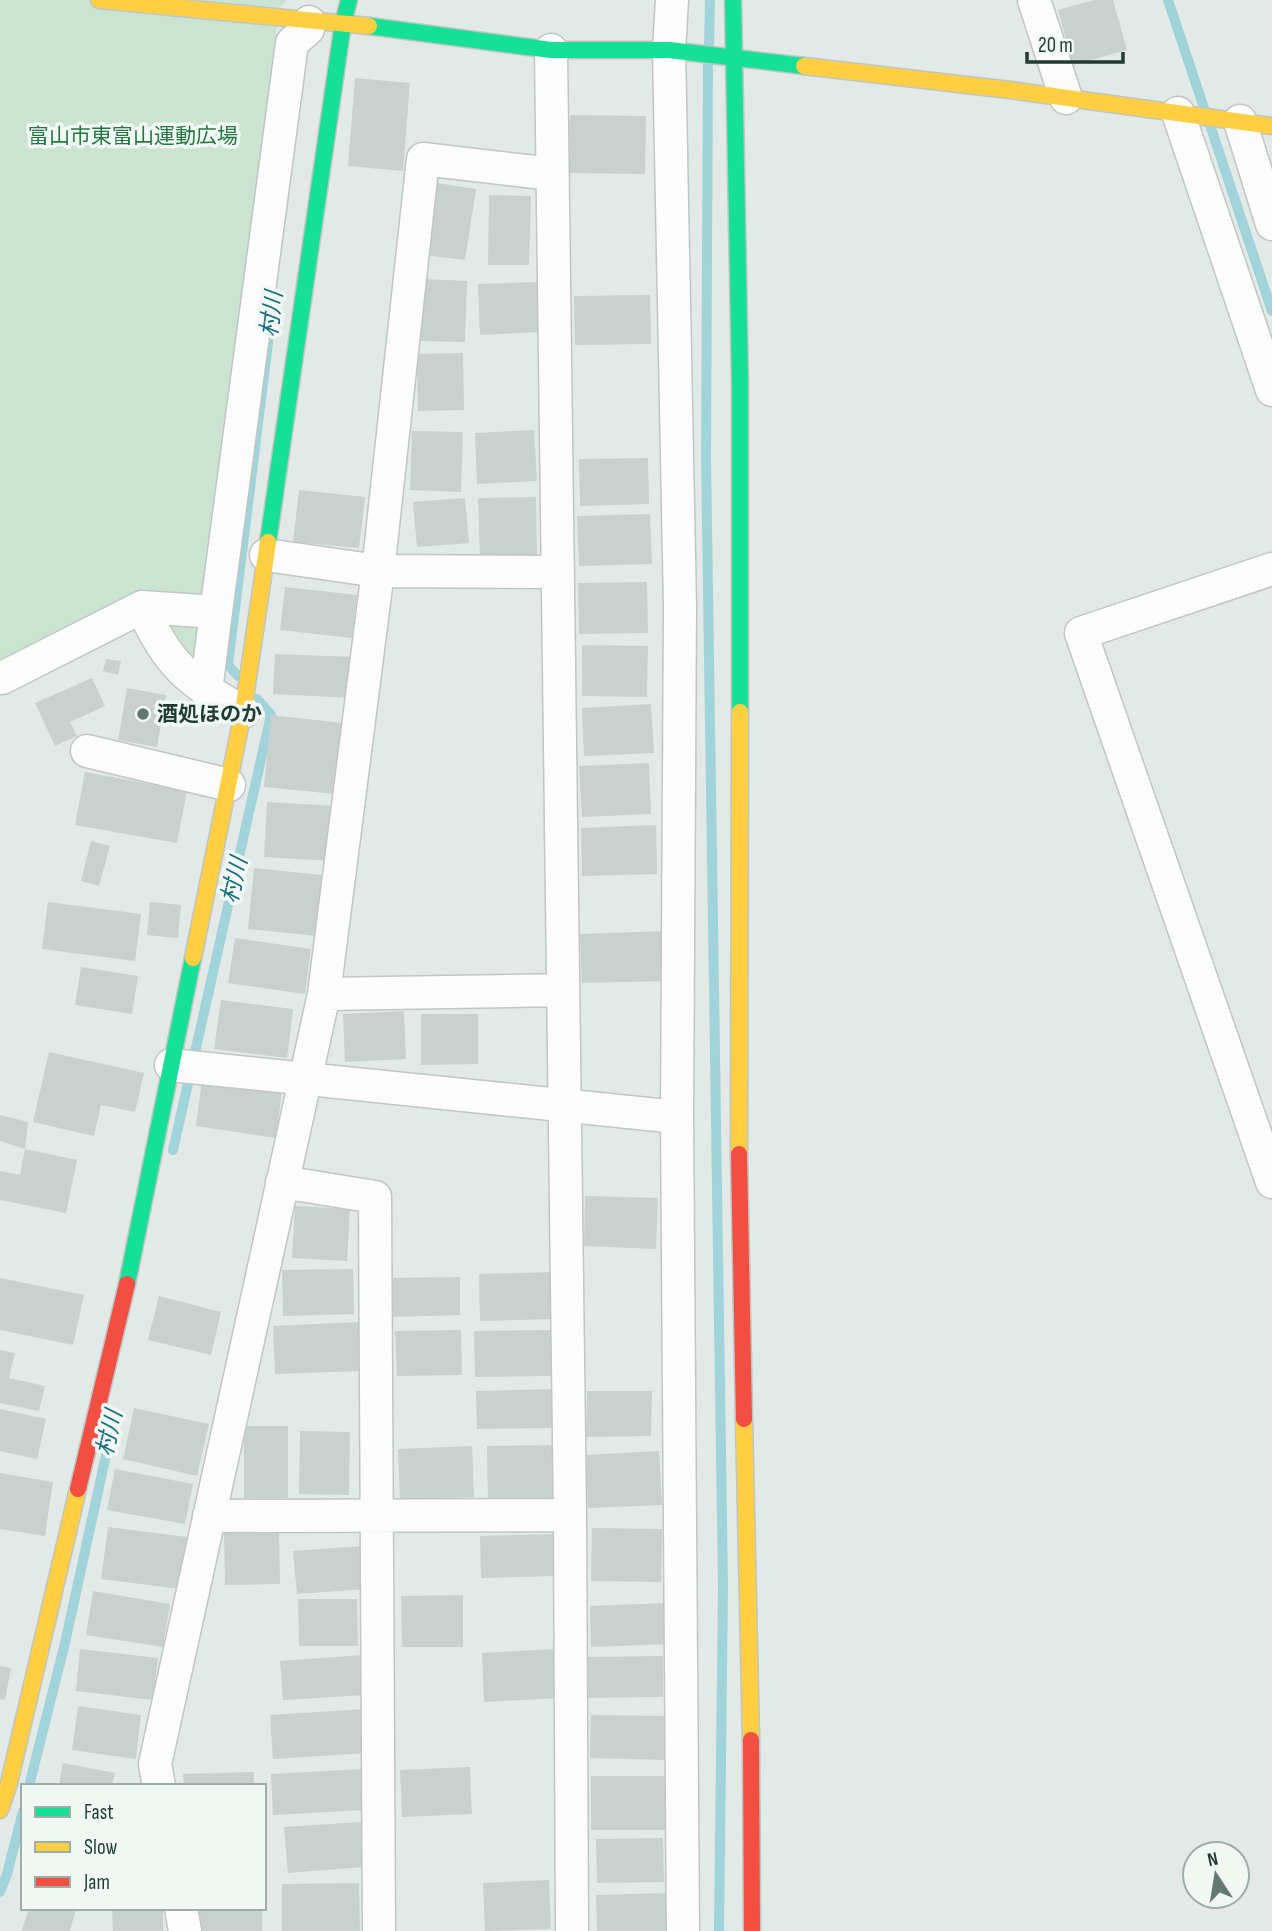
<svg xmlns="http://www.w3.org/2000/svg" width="1272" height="1931" font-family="'Sofia Sans Condensed','Noto Sans JP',sans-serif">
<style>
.green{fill:#cbe4d2}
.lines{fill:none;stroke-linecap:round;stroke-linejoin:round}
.stream{stroke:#a0d3da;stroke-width:10}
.building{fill:#cad0cd}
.street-casing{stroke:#c0c6c3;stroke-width:35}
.fast-casing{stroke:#bec6c3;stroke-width:19}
.slow-casing{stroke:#bec6c3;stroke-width:19}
.jam-casing{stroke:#bec6c3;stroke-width:19}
.street{stroke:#fbfcfb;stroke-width:32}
.fast{stroke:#16e098;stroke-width:16}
.slow{stroke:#ffcf43;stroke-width:16}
.jam{stroke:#f24e42;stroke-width:16}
.poi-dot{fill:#647973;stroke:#f1f8f4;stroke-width:2.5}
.labels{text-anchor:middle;stroke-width:7;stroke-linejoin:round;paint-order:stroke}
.park-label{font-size:21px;fill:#277745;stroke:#f1f8f4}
.poi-label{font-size:21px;font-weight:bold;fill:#1f3d35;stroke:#f1f8f4;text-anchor:start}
.water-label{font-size:23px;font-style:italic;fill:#166d7d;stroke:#f1f8f4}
</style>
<rect width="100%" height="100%" fill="#e3e9e6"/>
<path class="green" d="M 0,0 L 287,0 L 279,7 L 253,256 L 201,672 L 150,615 L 0,662 Z"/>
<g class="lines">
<path class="stream" d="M 1168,0 L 1204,108
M 709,48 L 710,0
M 708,63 L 706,458 L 723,1586 L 719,1931
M 1210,125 L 1272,311
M 238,676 L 228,665 L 270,327
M 173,1150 L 271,715 L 257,699
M 29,1786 L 65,1643 L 111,1432
M 0,1892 L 7,1874 L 23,1811"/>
</g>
<path class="building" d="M 1094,0 L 1113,0 L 1127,50 L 1073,65 L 1058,10 Z
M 355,78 L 410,83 L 403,171 L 348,166 Z
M 570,115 L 646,116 L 645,174 L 569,173 Z
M 437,183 L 476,189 L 465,260 L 425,255 Z
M 489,195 L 531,196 L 529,265 L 488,265 Z
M 424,279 L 467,281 L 465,342 L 421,341 Z
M 538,282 L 539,332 L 480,335 L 478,284 Z
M 650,295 L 651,344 L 575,345 L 574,296 Z
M 463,353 L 464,410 L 418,411 L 417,354 Z
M 534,430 L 537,481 L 477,484 L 475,433 Z
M 412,431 L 463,432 L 461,492 L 410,490 Z
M 648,458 L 649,504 L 580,506 L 579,459 Z
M 299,490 L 365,497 L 359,548 L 293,542 Z
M 536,497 L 537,555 L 480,557 L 478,498 Z
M 465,498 L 469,543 L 417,547 L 413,502 Z
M 650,514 L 652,564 L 579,566 L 577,516 Z
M 647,582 L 648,633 L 579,634 L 578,583 Z
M 285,587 L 357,595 L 352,638 L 280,630 Z
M 582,645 L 648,646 L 647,697 L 582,696 Z
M 275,654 L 355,657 L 353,698 L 273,694 Z
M 106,659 L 121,661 L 118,675 L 103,671 Z
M 92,678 L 105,706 L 70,722 L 77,736 L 55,746 L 35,703 Z
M 127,688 L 166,695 L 157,747 L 118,740 Z
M 651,704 L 654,753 L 584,756 L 582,708 Z
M 271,715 L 342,723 L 335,794 L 264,787 Z
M 649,763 L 651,814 L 582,817 L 579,766 Z
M 85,772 L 187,791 L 177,843 L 75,825 Z
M 267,802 L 336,806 L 333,861 L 264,857 Z
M 656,825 L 657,874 L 582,876 L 581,828 Z
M 91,841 L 110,846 L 99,886 L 81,881 Z
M 254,868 L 322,875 L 317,936 L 248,929 Z
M 48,902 L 141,914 L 135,961 L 42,949 Z
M 150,902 L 181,905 L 178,938 L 147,935 Z
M 666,931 L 667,981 L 582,983 L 580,934 Z
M 235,938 L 311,949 L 305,994 L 228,983 Z
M 81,967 L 138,976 L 132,1014 L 75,1005 Z
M 221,1000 L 293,1009 L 287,1058 L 214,1049 Z
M 404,1011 L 406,1059 L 345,1062 L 343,1014 Z
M 421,1014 L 478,1014 L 478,1064 L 421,1065 Z
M 49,1052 L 144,1073 L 135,1112 L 101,1105 L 94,1136 L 33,1122 Z
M 202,1080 L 282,1091 L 276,1138 L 196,1126 Z
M 0,1115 L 28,1122 L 25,1149 L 0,1141 Z
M 25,1149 L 77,1160 L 66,1213 L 0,1200 L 0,1171 L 20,1175 Z
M 585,1196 L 658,1198 L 656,1249 L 584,1246 Z
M 295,1206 L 350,1209 L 347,1261 L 292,1258 Z
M 353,1269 L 354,1314 L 283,1316 L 282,1270 Z
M 553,1272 L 555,1319 L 480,1321 L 479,1274 Z
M 460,1277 L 460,1315 L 390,1317 L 389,1278 Z
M 0,1278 L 84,1295 L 73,1345 L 0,1330 Z
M 159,1296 L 221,1312 L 211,1355 L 148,1340 Z
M 359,1322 L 361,1371 L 275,1374 L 273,1326 Z
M 461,1330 L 462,1375 L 397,1376 L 395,1331 Z
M 553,1330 L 553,1376 L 475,1377 L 474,1331 Z
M 0,1350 L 15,1353 L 9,1378 L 45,1386 L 39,1411 L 0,1403 Z
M 559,1389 L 559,1428 L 477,1429 L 476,1391 Z
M 587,1391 L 652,1391 L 651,1436 L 586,1437 Z
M 134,1408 L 209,1424 L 197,1476 L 123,1459 Z
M 0,1409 L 46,1419 L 37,1459 L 0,1451 Z
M 244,1426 L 288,1426 L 288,1498 L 244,1498 Z
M 300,1431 L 350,1432 L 349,1495 L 299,1494 Z
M 553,1445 L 554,1501 L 488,1502 L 487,1446 Z
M 472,1446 L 474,1497 L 400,1500 L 398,1449 Z
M 659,1451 L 662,1505 L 588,1508 L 586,1455 Z
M 115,1469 L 193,1484 L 185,1524 L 107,1510 Z
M 0,1473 L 53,1482 L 45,1536 L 0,1529 Z
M 108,1527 L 187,1537 L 180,1589 L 101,1579 Z
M 592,1528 L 662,1529 L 661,1582 L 591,1581 Z
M 279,1531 L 280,1584 L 225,1585 L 224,1533 Z
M 555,1534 L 556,1576 L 481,1578 L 480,1536 Z
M 363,1546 L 366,1589 L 297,1594 L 293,1551 Z
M 93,1591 L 170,1604 L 163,1647 L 86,1635 Z
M 463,1595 L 463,1647 L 402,1647 L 401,1596 Z
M 298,1599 L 357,1599 L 358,1646 L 299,1646 Z
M 669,1603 L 670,1644 L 591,1647 L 590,1606 Z
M 80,1649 L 158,1658 L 153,1700 L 76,1691 Z
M 556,1649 L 559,1698 L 484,1702 L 482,1653 Z
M 363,1655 L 366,1695 L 283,1700 L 280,1661 Z
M 663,1656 L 663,1697 L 584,1698 L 584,1657 Z
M 0,1666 L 11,1668 L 5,1700 L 0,1699 Z
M 78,1706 L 141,1715 L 136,1759 L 72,1750 Z
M 366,1709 L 368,1753 L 273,1759 L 270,1715 Z
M 591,1715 L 666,1716 L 666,1760 L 590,1758 Z
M 63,1763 L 115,1773 L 112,1786 L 59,1786 Z
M 470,1767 L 472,1814 L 402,1817 L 400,1770 Z
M 362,1769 L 364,1810 L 273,1815 L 271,1774 Z
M 254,1772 L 254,1786 L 184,1786 L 183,1774 Z
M 591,1776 L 667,1776 L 667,1830 L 591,1830 Z
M 361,1822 L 364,1867 L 288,1873 L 284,1827 Z
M 663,1838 L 664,1882 L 597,1883 L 596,1839 Z
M 549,1880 L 551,1929 L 485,1931 L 483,1883 Z
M 359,1883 L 360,1931 L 282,1931 L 282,1884 Z
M 669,1893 L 670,1931 L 597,1931 L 596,1895 Z
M 29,1908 L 76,1908 L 70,1931 L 22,1931 Z
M 112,1908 L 163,1908 L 163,1931 L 113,1931 Z
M 200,1908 L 262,1908 L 262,1931 L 200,1931 Z"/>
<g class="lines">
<defs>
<path id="street" d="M 1034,0 L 1066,98
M 551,50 L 570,1515 L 572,1931
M 1178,113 L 1272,390
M 1240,121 L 1272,224
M 266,555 L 378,571 L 558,572
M 1272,569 L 1081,633 L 1272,1182
M 142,607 L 216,612 L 206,691
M 216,612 L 292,43 L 308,29 L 309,22
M 2,678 L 142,607 C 168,666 189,681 243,712
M 87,751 L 229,785
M 324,994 L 563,990
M 171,1065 L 677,1117 L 680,607 L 669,50 L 672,0
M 677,1117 L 683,1931
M 282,1182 L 375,1197 L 379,1931
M 209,1516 L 570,1515
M 159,1786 L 155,1764 L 324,994 L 378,571 L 423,159 L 552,174
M 181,1908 L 185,1931"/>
<path id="fast" d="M 733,0 L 740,383 L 740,712
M 369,26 L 551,50 L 669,50 L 804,66
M 268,542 L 343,23 L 349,0
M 127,1284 L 193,958"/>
<path id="slow" d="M 99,0 L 369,26
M 804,66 L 1010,90 L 1272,126
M 193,958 L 243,712 L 268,542
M 739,1154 L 740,712
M 744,1419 L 751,1740
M 0,1810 L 9,1783 L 78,1489"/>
<path id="jam" d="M 739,1154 L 744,1419
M 78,1489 L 127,1284
M 751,1740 L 752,1931"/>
</defs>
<use href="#street" class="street-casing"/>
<use href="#fast" class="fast-casing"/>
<use href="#slow" class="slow-casing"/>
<use href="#jam" class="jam-casing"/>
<use href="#street" class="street"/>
<use href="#fast" class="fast"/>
<use href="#slow" class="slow"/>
<use href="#jam" class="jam"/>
</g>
<circle class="poi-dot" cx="143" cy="714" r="7"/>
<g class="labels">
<g class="park-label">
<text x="133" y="143">富山市東富山運動広場</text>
</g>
<g class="poi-label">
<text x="157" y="721">酒処ほのか</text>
</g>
<g class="water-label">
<text transform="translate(271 314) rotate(-83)" y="8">村川</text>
<text transform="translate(234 880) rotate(-77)" y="8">村川</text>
<text transform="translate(109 1433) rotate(-77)" y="8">村川</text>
</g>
</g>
<rect x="21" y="1784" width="245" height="126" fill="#f1f8f4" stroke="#9dada8" stroke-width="2"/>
<rect x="35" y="1807" width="35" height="10" fill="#16e098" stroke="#9dada8" stroke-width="2"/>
<text x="84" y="1819" font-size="21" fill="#1f3d35">Fast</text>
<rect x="35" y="1842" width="35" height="10" fill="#ffcf43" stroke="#9dada8" stroke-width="2"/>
<text x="84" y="1854" font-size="21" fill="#1f3d35">Slow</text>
<rect x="35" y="1877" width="35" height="10" fill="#f24e42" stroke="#9dada8" stroke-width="2"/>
<text x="84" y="1889" font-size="21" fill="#1f3d35">Jam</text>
<g transform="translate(1216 1875) rotate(348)"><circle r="33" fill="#f1f8f4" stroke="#9dada8" stroke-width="2"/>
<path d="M0-5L12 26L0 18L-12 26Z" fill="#647973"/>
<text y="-10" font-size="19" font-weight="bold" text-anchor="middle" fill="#1f3d35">N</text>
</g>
<path d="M1027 52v10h96v-10" fill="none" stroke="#1f3d35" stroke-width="3.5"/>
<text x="1038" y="52" font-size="21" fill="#1f3d35" stroke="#f1f8f4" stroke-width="5" paint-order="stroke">20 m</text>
</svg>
